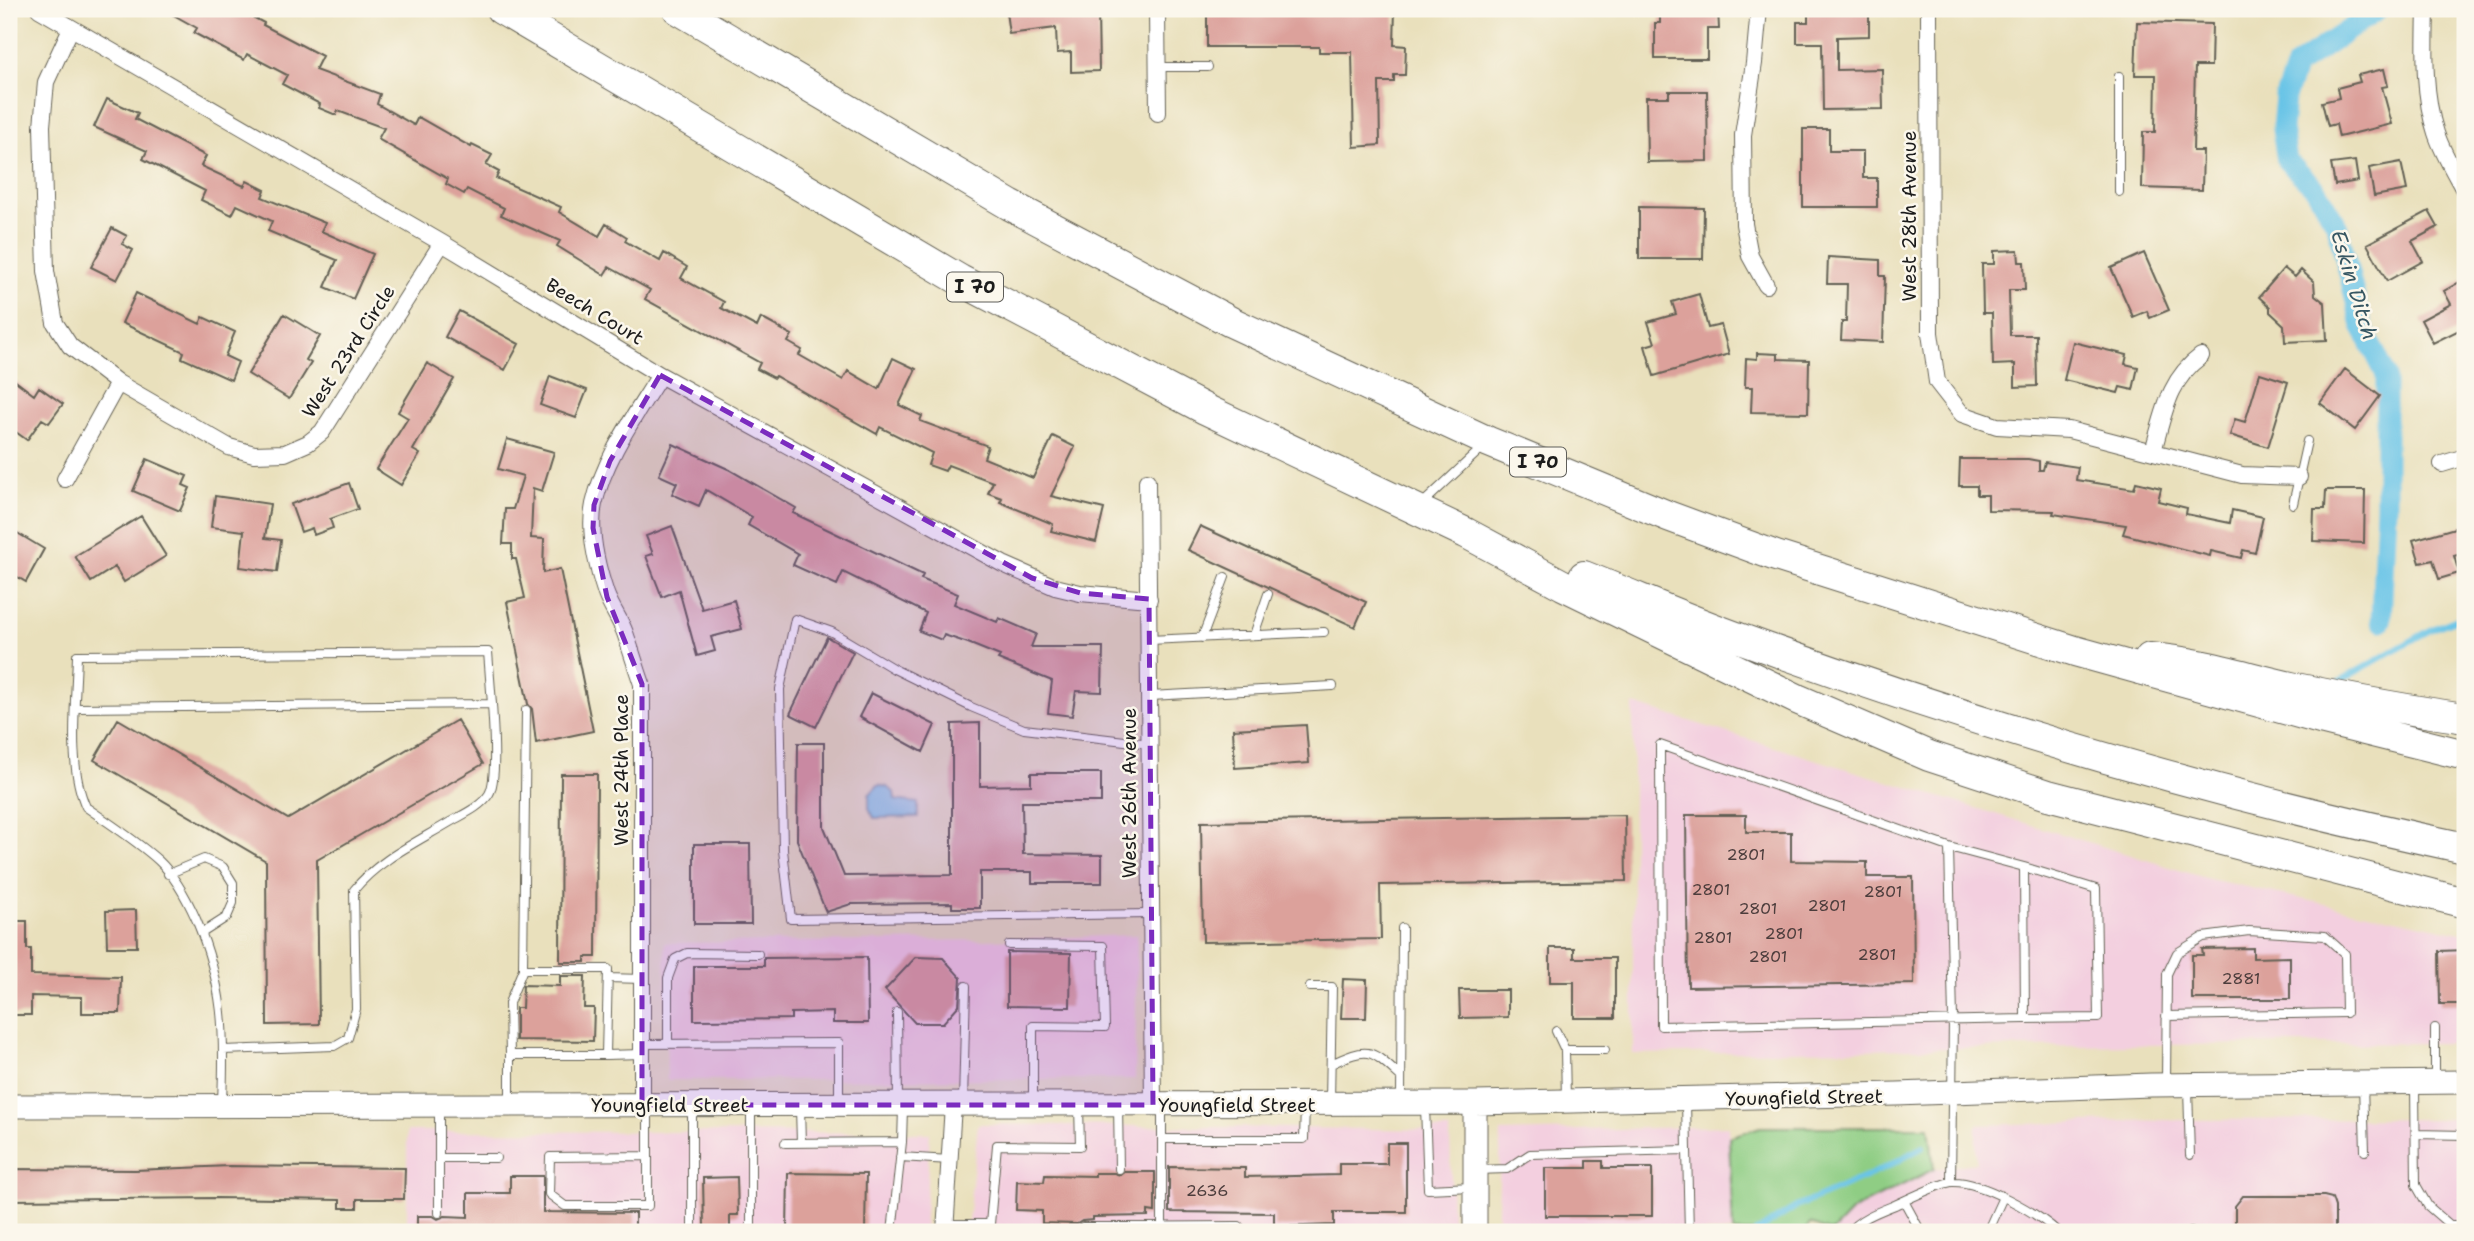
<svg xmlns="http://www.w3.org/2000/svg" width="2474" height="1241" font-family="'Shantell Sans',sans-serif">
<style>
.built{fill:#f3cfdf}
.green{fill:#8fcd84;stroke:#567450;stroke-width:2}
.water{fill:#69c4e7;stroke:#427082;stroke-width:2}
.lines{fill:none;stroke-linecap:round;stroke-linejoin:round}
.stream{stroke:#69c4e7;stroke-width:6}
.canal{stroke:#69c4e7;stroke-width:21}
.building{fill:#dca19b}
.lane-casing{stroke:#646154;stroke-width:10}
.street-casing{stroke:#646154;stroke-width:18}
.secondary-casing{stroke:#646154;stroke-width:25}
.highway-casing{stroke:#646154;stroke-width:32}
.lane{stroke:#fff;stroke-width:8}
.street{stroke:#fff;stroke-width:16}
.secondary{stroke:#fff;stroke-width:23}
.highway{stroke:#fff;stroke-width:30}
.marked{fill:#7b2cbf;fill-opacity:0.2;stroke:#7b2cbf;stroke-width:5;stroke-dasharray:14 9;stroke-linejoin:round}
.labels{text-anchor:middle;stroke-width:5;stroke-linejoin:round;paint-order:stroke}
.number-label{font-size:16px;fill:#4c3d3c}
.shield{fill:#fbf7ec;stroke:#5f5e5a;stroke-width:2}
.shield-label{font-size:18px;font-weight:bold;fill:#1c1c1c}
.street-label{font-size:19px;fill:#1c1c1c;stroke:#fbf7ec}
.water-label{font-size:21px;font-style:italic;fill:#375763;stroke:#fbf7ec}
</style>
<rect width="100%" height="100%" fill="#fbf7ec"/>
<filter id="ink" filterUnits="userSpaceOnUse"><feTurbulence type="fractalNoise" baseFrequency=".0143" numOctaves="2"/><feDisplacementMap in="SourceGraphic" scale="14" xChannelSelector="R" yChannelSelector="G"/><feConvolveMatrix kernelMatrix="1 2 1 2 8 2 1 2 1" color-interpolation-filters="sRGB"/></filter>
<filter id="wash" filterUnits="userSpaceOnUse"><feTurbulence type="fractalNoise" baseFrequency=".00686" numOctaves="4" result="noise"/><feDisplacementMap in="SourceGraphic" scale="28" xChannelSelector="R" yChannelSelector="G"/><feGaussianBlur stdDeviation="1.57" result="paint"/><feColorMatrix in="noise" values="0 0 0 0 0 0 0 0 0 0 0 0 0 0 0 0 0 1.4 0 .05"/><feComposite in="paint" operator="in"/></filter>
<g filter="url(#wash)">
<rect width="100%" height="100%" fill="#e9e0bc"/>
<path class="built" d="M 1633,704 L 2209,879 L 2465,934 L 2465,1043 L 2132,1045 L 1633,1054 Z
M 1137,935 L 1135,1079 L 667,1080 L 665,943 L 991,940 Z
M 2465,1119 L 2465,1232 L 1832,1232 L 1853,1210 L 1934,1169 L 1976,1163 L 1976,1125 L 2164,1120 Z
M 978,1124 L 1450,1130 L 1452,1221 L 1330,1232 L 967,1232 Z
M 1729,1126 L 1733,1232 L 1497,1232 L 1501,1132 Z
M 407,1131 L 930,1133 L 924,1232 L 407,1232 Z"/>
<path class="green" d="M 1760,1127 L 1929,1127 L 1934,1169 L 1853,1210 L 1832,1232 L 1810,1224 L 1804,1232 L 1733,1232 L 1729,1137 Z"/>
<path class="water" d="M 878,785 L 887,787 L 894,792 L 895,800 L 918,803 L 918,817 L 874,818 L 869,808 L 869,795 Z"/>
<g class="lines">
<path class="stream" d="M 2338,682 L 2432,629 L 2465,616
M 1503,1231 L 1507,1232
M 1756,1232 L 1796,1207 L 1881,1170 L 1923,1147"/>
<path class="canal" d="M 2379,9 L 2296,66 L 2285,97 L 2282,129 L 2287,161 L 2315,188 L 2337,225 L 2362,326 L 2386,375 L 2386,507 L 2381,621"/>
</g>
<g id="blocks">
<path class="building" d="M 163,9 L 217,9 L 233,17 L 237,9 L 264,23 L 263,25 L 322,56 L 315,70 L 380,94 L 377,104 L 414,125 L 418,117 L 471,147 L 472,145 L 492,155 L 486,165 L 499,172 L 496,178 L 561,207 L 559,212 L 599,236 L 606,224 L 627,237 L 625,241 L 660,261 L 664,253 L 687,267 L 681,278 L 724,302 L 721,308 L 757,327 L 761,318 L 792,335 L 788,342 L 802,350 L 799,355 L 843,380 L 848,371 L 879,389 L 893,358 L 916,369 L 899,405 L 922,416 L 920,421 L 988,446 L 984,458 L 1033,478 L 1053,436 L 1075,447 L 1051,496 L 1104,509 L 1096,542 L 1051,531 L 1053,524 L 1000,502 L 1002,498 L 988,493 L 993,482 L 948,465 L 945,471 L 928,465 L 932,453 L 880,427 L 877,434 L 775,376 L 774,378 L 757,369 L 760,363 L 645,299 L 650,290 L 609,267 L 604,275 L 557,246 L 560,241 L 501,215 L 504,208 L 467,189 L 464,194 L 446,184 L 448,179 L 378,139 L 384,128 L 338,111 L 336,115 L 319,108 L 320,104 L 282,84 L 287,75 L 247,54 L 244,60 L 194,33 L 197,28 Z
M 1027,9 L 1098,9 L 1099,71 L 1071,72 L 1071,52 L 1057,53 L 1056,28 L 1009,34 L 1006,12 Z
M 1207,9 L 1395,9 L 1394,45 L 1406,46 L 1405,75 L 1394,75 L 1394,82 L 1379,82 L 1380,145 L 1354,147 L 1352,52 L 1319,52 L 1319,47 L 1207,47 Z
M 1660,9 L 1718,9 L 1719,29 L 1707,29 L 1707,59 L 1655,59 L 1655,23 L 1660,23 Z
M 1808,9 L 1869,9 L 1869,36 L 1837,37 L 1837,70 L 1882,69 L 1883,109 L 1823,110 L 1822,43 L 1797,43 L 1797,22 L 1808,22 Z
M 2137,22 L 2212,24 L 2211,66 L 2195,66 L 2193,151 L 2203,151 L 2202,190 L 2142,188 L 2143,132 L 2155,132 L 2156,75 L 2135,75 Z
M 2384,69 L 2388,86 L 2382,87 L 2392,124 L 2339,137 L 2336,124 L 2328,126 L 2322,102 L 2339,98 L 2337,88 L 2360,82 L 2358,75 Z
M 1669,91 L 1707,91 L 1708,161 L 1647,162 L 1646,97 L 1669,97 Z
M 107,99 L 138,113 L 135,119 L 206,156 L 201,166 L 244,186 L 247,181 L 265,190 L 262,197 L 325,223 L 321,231 L 373,254 L 353,299 L 325,287 L 337,260 L 268,231 L 272,221 L 237,205 L 232,215 L 201,200 L 205,191 L 143,159 L 147,151 L 94,127 Z
M 1803,129 L 1829,129 L 1829,151 L 1863,151 L 1863,178 L 1877,178 L 1877,207 L 1803,207 Z
M 2355,161 L 2358,181 L 2335,185 L 2331,164 Z
M 2401,162 L 2407,190 L 2374,196 L 2369,168 Z
M 1639,207 L 1704,208 L 1703,259 L 1639,259 Z
M 2429,211 L 2438,227 L 2412,241 L 2423,261 L 2387,281 L 2367,244 Z
M 112,228 L 127,236 L 122,244 L 133,250 L 117,280 L 91,267 Z
M 2018,250 L 2019,262 L 2024,262 L 2025,290 L 2009,290 L 2010,335 L 2036,335 L 2037,386 L 2015,387 L 2015,364 L 1993,365 L 1992,313 L 1983,313 L 1982,264 L 1994,264 L 1994,251 Z
M 2144,253 L 2169,310 L 2150,318 L 2147,311 L 2133,317 L 2111,268 Z
M 1828,257 L 1880,260 L 1880,276 L 1885,276 L 1883,342 L 1841,340 L 1842,322 L 1846,322 L 1847,284 L 1827,284 Z
M 2284,268 L 2295,277 L 2301,270 L 2314,282 L 2315,295 L 2325,303 L 2327,340 L 2285,342 L 2284,325 L 2270,312 L 2270,307 L 2259,297 Z
M 2465,279 L 2465,332 L 2463,328 L 2433,343 L 2421,320 L 2451,304 L 2444,291 Z
M 136,293 L 200,324 L 203,317 L 235,332 L 225,356 L 238,362 L 231,380 L 182,358 L 184,352 L 122,323 Z
M 1699,294 L 1708,328 L 1721,325 L 1729,354 L 1654,376 L 1645,346 L 1655,343 L 1648,322 L 1676,314 L 1672,302 Z
M 459,311 L 519,344 L 505,370 L 445,337 Z
M 284,314 L 320,336 L 306,360 L 311,363 L 289,399 L 248,374 Z
M 2073,342 L 2127,355 L 2125,364 L 2138,367 L 2133,390 L 2120,387 L 2118,393 L 2064,380 Z
M 1757,353 L 1778,354 L 1778,359 L 1809,360 L 1808,413 L 1751,412 L 1752,387 L 1745,387 L 1746,358 L 1757,359 Z
M 427,363 L 454,379 L 413,450 L 420,454 L 401,485 L 376,469 L 408,418 L 398,412 Z
M 2345,369 L 2380,396 L 2355,430 L 2320,403 Z
M 2260,373 L 2288,382 L 2268,447 L 2230,435 L 2235,419 L 2245,422 Z
M 9,376 L 34,395 L 39,387 L 63,404 L 49,423 L 42,419 L 27,440 L 9,427 Z
M 550,376 L 587,390 L 576,418 L 540,405 Z
M 507,439 L 554,452 L 542,491 L 533,488 L 531,538 L 544,539 L 543,573 L 560,569 L 593,731 L 536,743 L 532,709 L 528,704 L 507,602 L 525,598 L 516,559 L 512,559 L 512,544 L 503,544 L 505,509 L 513,509 L 523,476 L 498,469 Z
M 673,444 L 728,469 L 796,508 L 793,513 L 923,575 L 921,579 L 958,594 L 954,604 L 997,622 L 999,618 L 1036,634 L 1031,647 L 1103,647 L 1102,692 L 1076,691 L 1072,716 L 1048,713 L 1052,681 L 998,659 L 1000,656 L 968,643 L 944,635 L 942,640 L 919,631 L 926,613 L 843,572 L 837,585 L 793,565 L 798,554 L 748,525 L 752,517 L 706,490 L 699,506 L 672,494 L 677,483 L 659,475 Z
M 147,459 L 187,476 L 183,485 L 190,488 L 180,511 L 133,491 Z
M 1960,459 L 2028,459 L 2039,461 L 2039,470 L 2043,470 L 2045,462 L 2078,467 L 2076,480 L 2134,489 L 2136,482 L 2161,488 L 2158,501 L 2187,508 L 2186,514 L 2230,523 L 2232,510 L 2263,517 L 2255,553 L 2243,550 L 2241,558 L 2211,551 L 2210,556 L 2123,534 L 2126,525 L 2053,514 L 2054,511 L 1988,510 L 1988,495 L 1977,495 L 1977,486 L 1959,486 Z
M 349,483 L 358,509 L 330,519 L 333,528 L 314,535 L 312,528 L 301,532 L 291,504 Z
M 2326,490 L 2365,490 L 2364,543 L 2313,541 L 2314,509 L 2325,509 Z
M 215,496 L 270,504 L 265,538 L 281,540 L 277,572 L 240,567 L 244,531 L 211,527 Z
M 141,516 L 166,556 L 124,582 L 115,567 L 91,582 L 75,556 Z
M 2465,525 L 2465,553 L 2454,556 L 2459,573 L 2439,579 L 2433,560 L 2420,563 L 2413,540 Z
M 672,526 L 702,609 L 734,600 L 742,629 L 711,637 L 715,651 L 697,656 L 679,590 L 662,597 L 646,556 L 653,554 L 646,536 Z
M 1200,526 L 1366,602 L 1355,627 L 1188,550 Z
M 9,528 L 44,549 L 26,582 L 9,572 Z
M 827,637 L 853,652 L 816,727 L 790,714 Z
M 871,693 L 935,725 L 923,752 L 859,717 Z
M 118,719 L 288,819 L 457,720 L 483,764 L 317,860 L 319,1024 L 267,1025 L 266,861 L 94,760 Z
M 980,723 L 980,786 L 1031,785 L 1031,773 L 1101,773 L 1101,802 L 1022,802 L 1023,854 L 1102,855 L 1102,883 L 1032,883 L 1032,872 L 980,872 L 980,908 L 952,908 L 952,903 L 851,904 L 826,912 L 797,840 L 798,743 L 824,743 L 824,827 L 844,876 L 952,875 L 952,724 Z
M 1306,725 L 1309,763 L 1235,768 L 1233,729 Z
M 561,774 L 597,774 L 596,957 L 585,957 L 585,962 L 560,962 Z
M 1625,815 L 1626,881 L 1380,885 L 1381,939 L 1203,942 L 1201,822 Z
M 1686,815 L 1746,815 L 1746,832 L 1791,832 L 1791,861 L 1867,862 L 1867,877 L 1913,877 L 1914,984 L 1688,987 Z
M 694,844 L 750,844 L 751,924 L 694,924 Z
M 136,910 L 137,947 L 107,947 L 106,911 Z
M 9,921 L 27,921 L 27,949 L 31,949 L 31,975 L 121,977 L 120,1013 L 82,1013 L 82,997 L 31,996 L 31,1015 L 9,1015 Z
M 1550,948 L 1574,948 L 1574,958 L 1615,958 L 1615,1018 L 1574,1018 L 1574,982 L 1550,982 Z
M 2253,948 L 2253,958 L 2290,957 L 2290,999 L 2192,999 L 2192,955 L 2203,955 L 2202,949 Z
M 2465,950 L 2465,1004 L 2440,1004 L 2439,951 Z
M 1007,952 L 1071,953 L 1070,1007 L 1007,1006 Z
M 867,957 L 868,1023 L 833,1023 L 833,1012 L 791,1013 L 791,1019 L 694,1020 L 694,966 L 764,966 L 764,958 Z
M 916,957 L 943,958 L 961,978 L 959,1005 L 943,1023 L 915,1023 L 885,990 Z
M 560,976 L 585,976 L 584,1008 L 594,1008 L 593,1041 L 516,1040 L 516,1008 L 522,1008 L 523,985 L 560,986 Z
M 1343,979 L 1367,980 L 1366,1018 L 1341,1018 Z
M 1459,990 L 1508,990 L 1508,1017 L 1460,1018 Z
M 1387,1143 L 1406,1143 L 1406,1212 L 1334,1212 L 1334,1225 L 1274,1227 L 1274,1213 L 1169,1212 L 1169,1167 L 1245,1168 L 1245,1177 L 1339,1175 L 1339,1164 L 1387,1164 Z
M 1587,1161 L 1603,1161 L 1603,1168 L 1652,1168 L 1652,1216 L 1545,1216 L 1545,1168 L 1587,1168 Z
M 230,1166 L 405,1168 L 404,1199 L 357,1199 L 357,1208 L 340,1208 L 340,1200 L 217,1198 L 9,1200 L 9,1169 L 135,1170 Z
M 1124,1172 L 1155,1172 L 1155,1212 L 1148,1211 L 1148,1216 L 1093,1217 L 1093,1220 L 1082,1221 L 1077,1224 L 1042,1223 L 1042,1211 L 1016,1210 L 1017,1181 L 1044,1182 L 1045,1175 L 1095,1176 L 1095,1173 L 1114,1173 L 1120,1175 Z
M 788,1173 L 866,1174 L 865,1232 L 787,1232 Z
M 510,1176 L 543,1176 L 543,1212 L 635,1213 L 635,1232 L 417,1232 L 417,1216 L 433,1216 L 438,1219 L 445,1216 L 468,1217 L 468,1193 L 510,1193 Z
M 737,1177 L 738,1215 L 730,1215 L 730,1228 L 704,1228 L 703,1178 Z
M 2243,1196 L 2324,1196 L 2332,1198 L 2335,1207 L 2335,1232 L 2235,1232 L 2235,1206 Z"/>
</g>
</g>
<g filter="url(#ink)">
<use href="#blocks" fill-opacity="0" stroke="#646154" stroke-width="2"/>
<g class="lines">
<defs>
<path id="lane" d="M 1158,67 L 1208,67
M 2119,192 L 2119,76
M 2293,504 L 2307,441
M 1421,505 L 1483,447
M 1254,635 L 1268,594
M 1202,638 L 1225,577
M 1149,640 L 1324,632
M 1150,696 L 1333,686
M 76,708 L 492,704 C 493,723 498,779 489,794 C 481,807 462,815 450,822 C 417,842 378,860 354,890 L 356,1009 L 348,1038 L 334,1046 L 223,1050
M 1150,744 L 1024,729 L 971,707 L 894,669 L 832,632 L 795,619 L 780,689 L 783,850 L 791,919 L 1151,914
M 1949,847 L 2024,867 L 2025,1019 L 1661,1026 L 1660,745 L 1949,847 L 1953,1019 L 1951,1182
M 2024,867 L 2096,889 L 2098,1018 L 2025,1019
M 168,874 L 204,859 L 223,867 L 233,883 L 233,903 L 227,917 L 202,933
M 1009,945 L 1103,946 L 1105,1027 L 1033,1026 L 1033,1102
M 608,978 L 642,979
M 1310,987 L 1332,987 L 1330,1102
M 897,1012 L 898,1103
M 2166,1016 L 2346,1013 L 2345,954 L 2325,936 L 2249,931 L 2203,937 L 2177,953 L 2167,974 L 2166,1082
M 1556,1031 L 1565,1050 L 1605,1050
M 642,1044 L 839,1043 L 839,1102
M 668,1044 L 668,978 L 675,959 L 687,953 L 758,954
M 1565,1050 L 1566,1100
M 510,1055 L 509,1003 L 523,969
M 606,1055 L 642,1054
M 1331,1064 C 1370,1046 1370,1049 1401,1077
M 2435,1081 L 2435,1028
M 2363,1084 L 2365,1151
M 2415,1086 L 2416,1185 L 2428,1206 L 2450,1225 L 2465,1225
M 2188,1088 L 2190,1155
M 1401,1100 L 1402,928
M 222,1102 C 225,1031 224,986 196,919 C 187,899 175,876 159,861 C 137,841 110,824 86,807 C 67,766 76,701 77,655 L 488,652 L 492,704
M 963,1102 L 966,986
M 510,1104 L 510,1055 L 606,1055 L 608,969 L 523,969 L 526,710
M 1118,1105 L 1119,1169
M 1425,1106 L 1428,1189 L 1472,1187
M 648,1108 L 648,1206 L 565,1206 L 549,1194 L 550,1157 L 648,1156
M 692,1108 L 692,1232
M 800,1108 L 801,1143
M 2416,1134 L 2465,1135
M 1162,1139 L 1304,1139 L 1305,1106
M 785,1143 L 902,1142 L 903,1108
M 1687,1150 L 1689,1232
M 900,1157 L 950,1160
M 439,1158 L 496,1158
M 1476,1170 L 1507,1169 L 1530,1154 L 1687,1150 L 1686,1100
M 1904,1201 L 1921,1232
M 439,1213 L 439,1108
M 945,1224 L 990,1224 L 997,1145 L 1080,1146 L 1079,1106
M 1083,1227 L 1239,1226
M 1162,1227 L 1162,1107
M 2191,1231 L 2191,1232
M 751,1232 L 751,1106
M 892,1232 L 902,1142
M 1849,1232 C 1858,1219 1880,1211 1895,1205 C 1908,1199 1939,1184 1951,1182 C 1981,1180 2037,1213 2058,1232
M 1987,1232 L 2003,1197"/>
<path id="street" d="M 39,9 L 442,243 L 660,375 L 1003,564 L 1055,587 L 1080,593 L 1149,599
M 1157,9 L 1158,113
M 1759,9 L 1754,63 L 1743,135 L 1744,224 L 1750,256 L 1766,285
M 1929,9 L 1930,333 L 1937,382 L 1962,414 L 1997,426 L 2069,430 L 2242,475 L 2299,477
M 2426,9 C 2425,49 2423,94 2436,133 C 2443,154 2455,173 2465,192
M 71,28 L 46,82 L 42,126 L 46,271 L 55,323 L 70,346 L 118,383 L 229,447 L 254,454 L 285,453 L 308,443 L 322,432 L 442,243
M 2153,451 C 2164,414 2168,380 2201,356
M 2442,464 L 2465,457
M 65,479 L 118,383
M 1147,481 L 1153,1105
M 642,1105 L 642,684 C 636,667 631,650 625,633 C 620,619 611,608 606,594 C 597,567 588,533 594,504 C 605,457 635,416 660,375
M 945,1232 L 953,1105"/>
<path id="secondary" d="M 1475,1103 L 1475,1232
M 9,1106 L 1475,1103 L 1897,1094 L 2151,1085 L 2465,1082"/>
<path id="highway" d="M 501,9 L 960,280 L 1205,409 L 1466,533 L 1563,585 L 1797,699 L 1929,756 L 2048,795 L 2465,903
M 678,9 L 1010,205 L 1231,322 L 1489,442 L 1668,516 L 1776,556 L 2075,651 L 2324,720 L 2465,755
M 1584,576 C 1637,597 1689,620 1742,639 C 1978,725 2219,796 2465,848
M 2150,658 C 2200,662 2242,676 2291,687 C 2349,699 2407,710 2465,718"/>
</defs>
<use href="#lane" class="lane-casing"/>
<use href="#street" class="street-casing"/>
<use href="#secondary" class="secondary-casing"/>
<use href="#highway" class="highway-casing"/>
<use href="#lane" class="lane"/>
<use href="#street" class="street"/>
<use href="#secondary" class="secondary"/>
<use href="#highway" class="highway"/>
</g>
</g>
<path class="marked" d="M 660,375 L 1032,578 L 1080,593 L 1149,599 L 1153,1105 L 642,1105 L 642,684 L 607,597 L 593,528 L 594,505 L 610,461 Z"/>
<g class="labels">
<g class="number-label">
<text x="1746" y="860">2801</text>
<text x="1711" y="895">2801</text>
<text x="1883" y="897">2801</text>
<text x="1827" y="911">2801</text>
<text x="1758" y="914">2801</text>
<text x="1784" y="939">2801</text>
<text x="1713" y="943">2801</text>
<text x="1877" y="960">2801</text>
<text x="1768" y="962">2801</text>
<text x="2241" y="984">2881</text>
<text x="1207" y="1196">2636</text>
</g>
<g class="shield">
<rect x="947" y="272.5" width="56" height="29" rx="5"/>
<rect x="1510" y="447.5" width="56" height="29" rx="5"/>
</g>
<g class="shield-label">
<text x="975" y="293">I 70</text>
<text x="1538" y="468">I 70</text>
</g>
<g class="street-label">
<text transform="translate(1909 216) rotate(-90)" y="7">West 28th Avenue</text>
<text transform="translate(595 311) rotate(31)" y="7">Beech Court</text>
<text transform="translate(348 351) rotate(-57)" y="7">West 23rd Circle</text>
<text transform="translate(621 770) rotate(-90)" y="7">West 24th Place</text>
<text transform="translate(1129 793) rotate(-90)" y="7">West 26th Avenue</text>
<text transform="translate(1804 1097) rotate(-1)" y="7">Youngfield Street</text>
<text x="670" y="1112">Youngfield Street</text>
<text x="1237" y="1112">Youngfield Street</text>
</g>
<g class="water-label">
<text transform="translate(2354 285) rotate(73)" y="7">Eskin Ditch</text>
</g>
</g>
<rect width="2474" height="1241" fill="none" stroke="#fbf7ec" stroke-width="35"/>
</svg>
